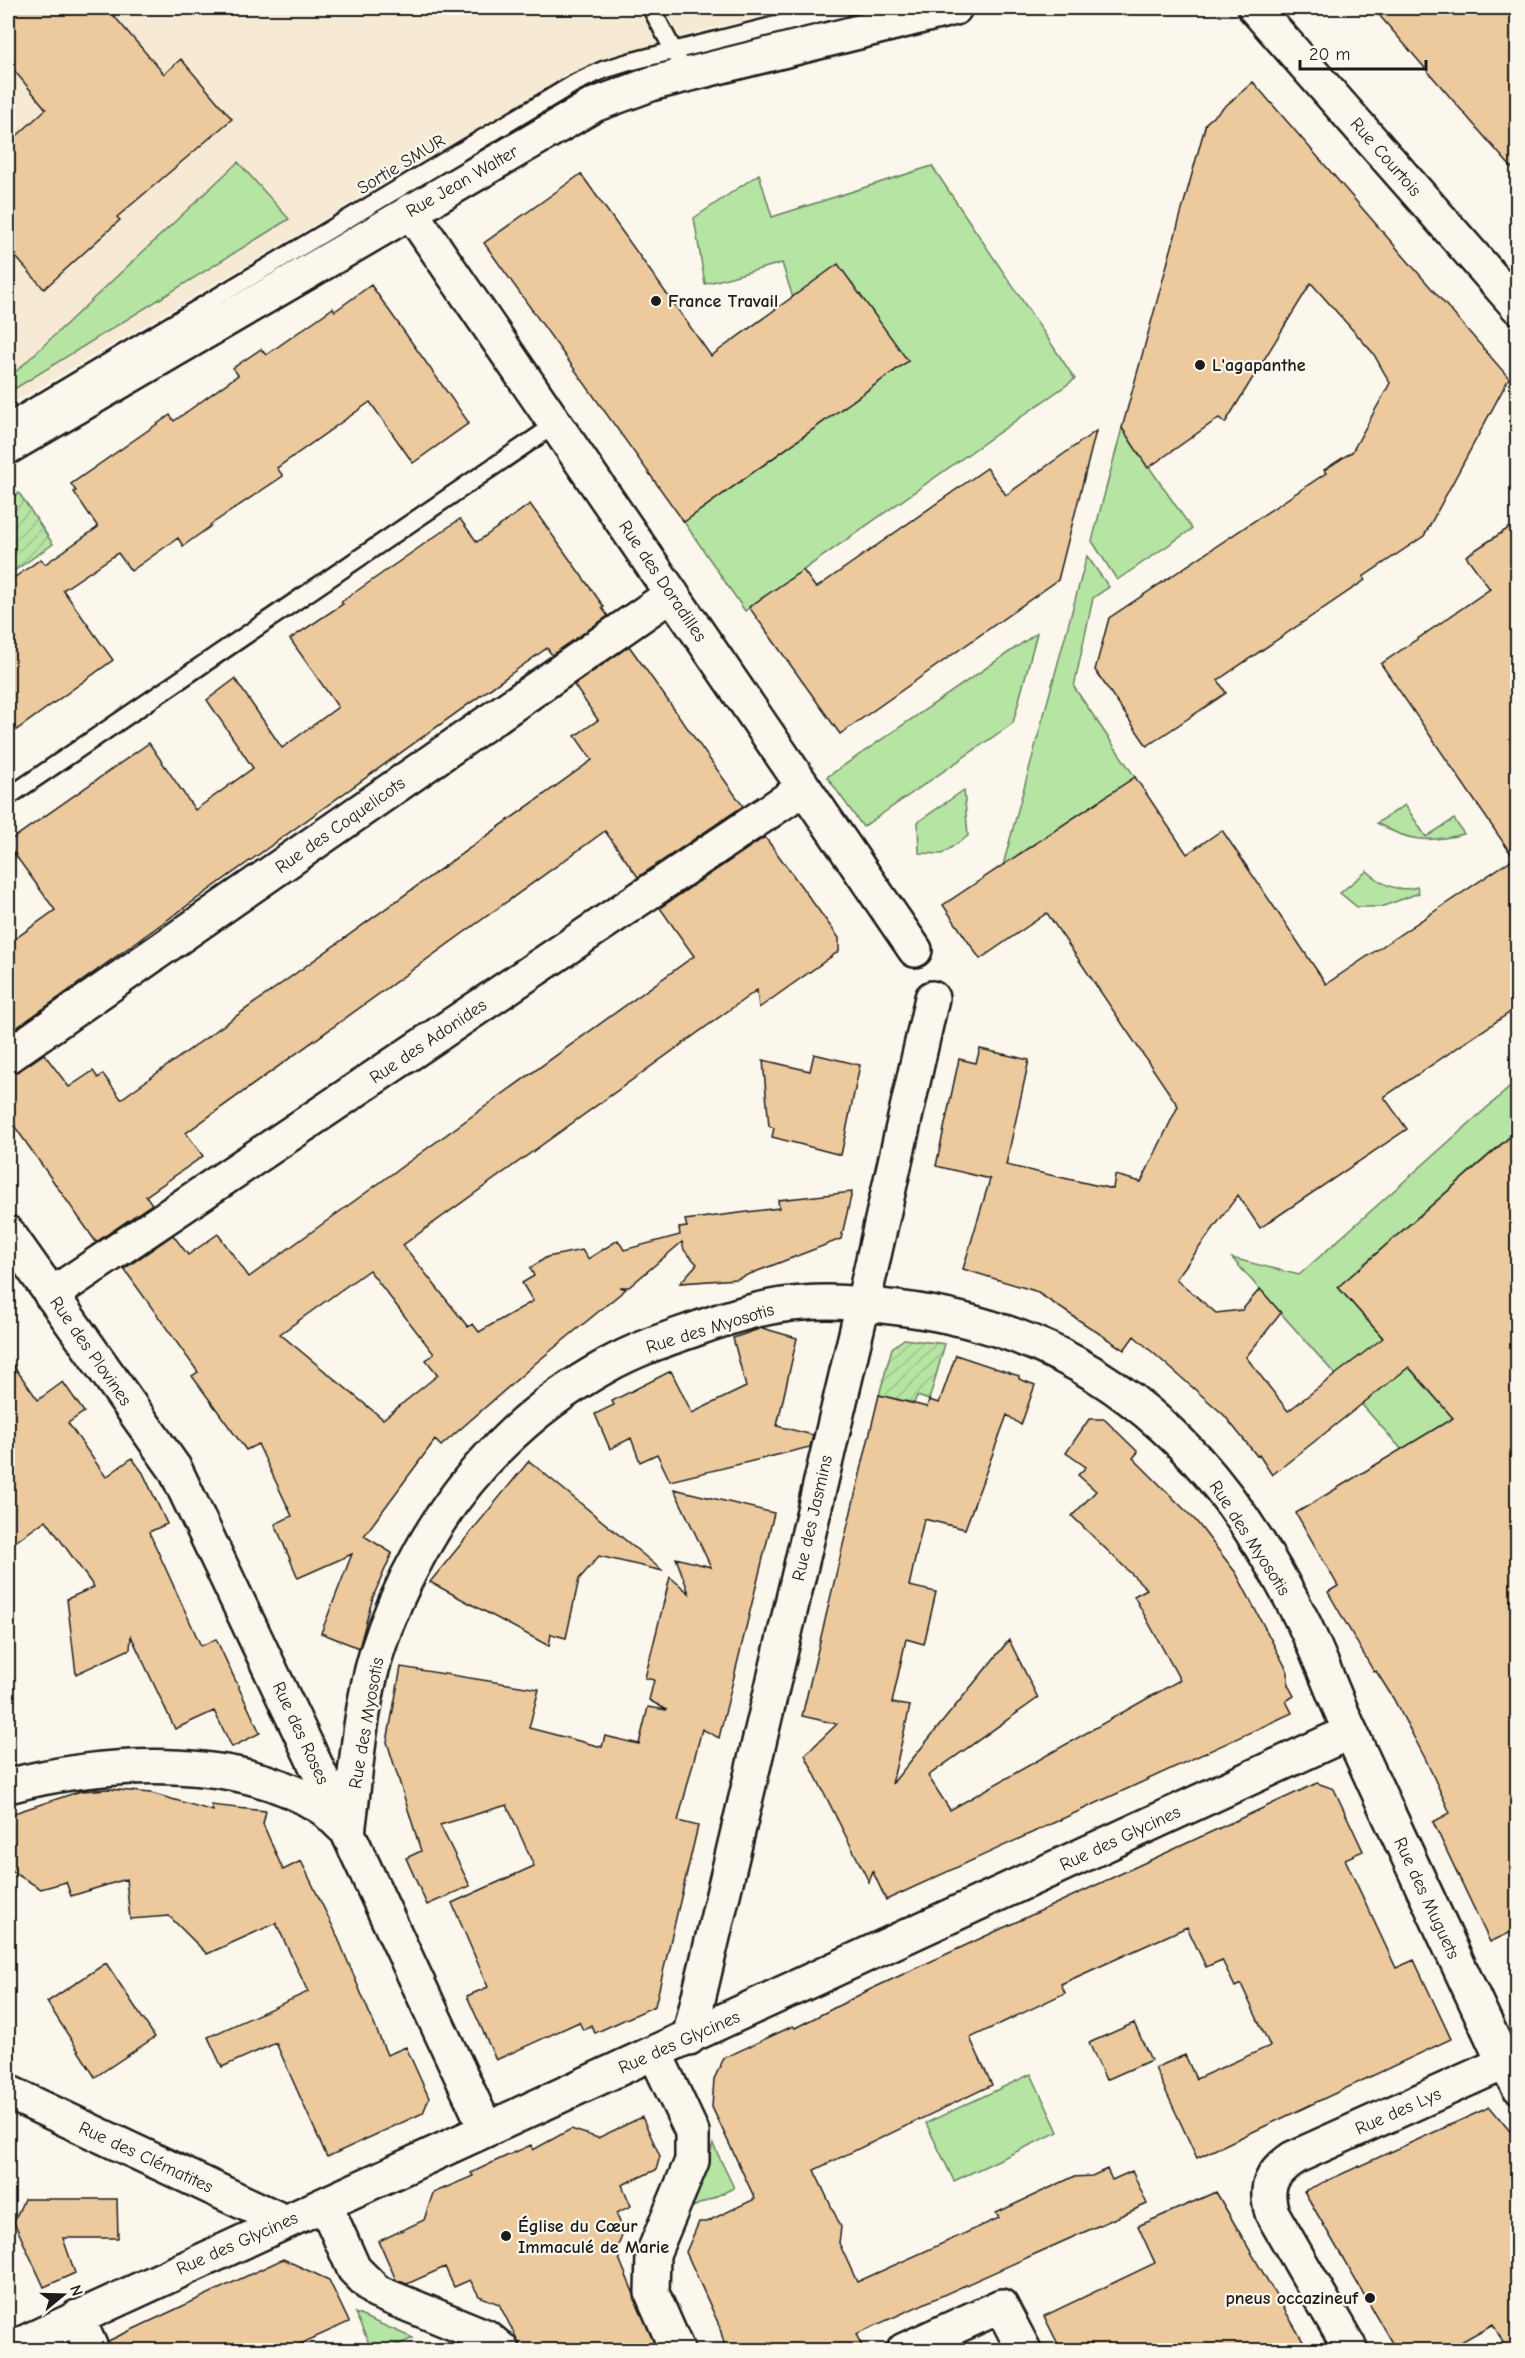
<svg xmlns="http://www.w3.org/2000/svg" width="1525" height="2358" font-family="'Comic Neue',sans-serif">
<style>
.built{fill:#f6ead5}
.green{fill:#b5e4a3;stroke:#688060;stroke-width:1.5}
.garden{fill:url(#garden-furrows);stroke:#688060;stroke-width:1.5}
.building{fill:#ecca9e;stroke:#1c1c1c;stroke-width:1.5;fill-rule:evenodd}
.lines{fill:none;stroke-linecap:round;stroke-linejoin:round}
.lane-casing{stroke:#1c1c1c;stroke-width:21}
.street-casing{stroke:#1c1c1c;stroke-width:38}
.secondary-casing{stroke:#1c1c1c;stroke-width:38}
.lane{stroke:#fbf7ec;stroke-width:16}
.street{stroke:#fbf7ec;stroke-width:33}
.secondary{stroke:#fbf7ec;stroke-width:33}
.poi-dot{fill:#1c1c1c;stroke:#fbf7ec;stroke-width:2}
.labels{text-anchor:middle;stroke-width:4.5;stroke-linejoin:round;paint-order:stroke}
.street-label{font-size:18px;fill:#1c1c1c;stroke:#fbf7ec}
.poi-label{font-size:18px;font-weight:bold;fill:#1c1c1c;stroke:#fbf7ec;text-anchor:start}
</style>
<defs>
<pattern id="garden-furrows" width="10" height="10" patternUnits="userSpaceOnUse" patternTransform="scale(1.5)"><rect width="10" height="10" fill="#b5e4a3"/><path d="M-1 1l2-2M0 10L10 0M9 11l2-2" fill="none" stroke="#9bc38c"/></pattern>
</defs>
<rect width="100%" height="100%" fill="#fbf7ec"/>
<filter id="ink" filterUnits="userSpaceOnUse"><feTurbulence type="fractalNoise" baseFrequency=".0167" numOctaves="2"/><feDisplacementMap in="SourceGraphic" scale="12" xChannelSelector="R" yChannelSelector="G"/><feConvolveMatrix kernelMatrix="1 2 1 2 8 2 1 2 1" color-interpolation-filters="sRGB"/></filter>
<g filter="url(#ink)">
<path class="built" d="M 8,8 L 798,8 L 701,31 L 627,53 L 523,102 L 8,406 Z"/>
<path class="green" d="M 238,162 L 289,219 L 8,393 L 8,379 Z
M 932,166 L 1075,379 L 745,611 L 684,522 L 908,361 L 793,298 L 782,263 L 705,284 L 694,218 L 759,174 L 772,217 Z
M 1122,428 L 1192,529 L 1117,580 L 1092,541 Z
M 1087,556 L 1109,587 L 1093,598 L 1074,687 L 1135,777 L 1003,865 Z
M 1037,633 L 1013,723 L 863,827 L 827,777 Z
M 964,790 L 968,836 L 942,854 L 919,853 L 918,822 Z
M 1405,805 L 1426,837 L 1454,819 L 1464,834 C 1429,843 1408,842 1377,823 Z
M 1367,871 C 1382,884 1396,893 1417,887 L 1419,893 L 1381,907 L 1357,907 L 1340,893 Z
M 1517,1081 L 1517,1130 L 1338,1287 L 1517,1491 L 1441,1494 L 1232,1258 L 1299,1275 Z
M 1031,2074 L 1058,2132 L 954,2181 L 926,2123 Z
M 713,2144 L 734,2188 L 693,2207 Z
M 355,2313 L 413,2338 L 386,2350 L 372,2350 Z"/>
<path class="garden" d="M 19,493 L 53,544 L 8,575 L 8,499 Z
M 904,1339 L 945,1344 L 929,1400 L 917,1396 L 914,1403 L 879,1395 L 892,1348 Z"/>
<path class="building" d="M 8,8 L 107,8 L 164,74 L 181,59 L 232,119 L 117,217 L 120,220 L 44,289 L 8,248 L 8,144 L 46,109 L 8,63 Z
M 1373,8 L 1518,8 L 1518,175 L 1489,142 Z
M 1253,82 L 1509,378 L 1424,536 L 1363,577 L 1365,580 L 1218,680 L 1226,693 L 1147,746 L 1095,670 L 1109,618 L 1326,473 L 1324,470 L 1352,452 L 1390,383 L 1373,353 L 1311,283 L 1225,423 L 1219,418 L 1148,468 L 1122,428 L 1206,123 Z
M 581,174 L 711,356 L 838,264 L 908,361 L 684,522 L 484,243 Z
M 371,285 L 469,423 L 413,463 L 370,402 L 277,468 L 283,476 L 210,525 L 211,526 L 183,546 L 178,538 L 131,571 L 118,553 L 63,590 L 113,660 L 8,736 L 8,582 L 41,559 L 45,564 L 98,527 L 74,492 L 76,491 L 71,484 L 170,415 L 174,421 L 238,375 L 233,368 L 261,349 L 266,355 L 333,308 L 335,311 Z
M 1096,431 L 1058,580 L 840,734 L 749,607 L 803,570 L 816,588 L 987,468 L 1006,495 Z
M 530,504 L 604,607 L 602,608 L 608,616 L 552,655 L 547,648 L 8,1034 L 8,944 L 55,910 L 8,845 L 8,842 L 149,743 L 195,810 L 253,768 L 207,700 L 235,679 L 282,748 L 338,707 L 290,639 L 343,604 L 341,602 L 460,519 L 477,542 Z
M 1518,522 L 1518,1007 L 1384,1097 L 1407,1129 L 1260,1228 L 1238,1195 L 1176,1279 L 1216,1313 L 1242,1310 L 1260,1289 L 1281,1313 L 1246,1357 L 1288,1411 L 1383,1338 L 1338,1287 L 1518,1130 L 1518,1929 L 1490,1942 L 1433,1822 L 1450,1813 L 1425,1758 L 1393,1698 L 1376,1671 L 1374,1672 L 1328,1592 L 1338,1586 L 1296,1513 L 1453,1418 L 1409,1367 L 1272,1475 L 1259,1455 L 1257,1456 L 1224,1415 L 1134,1336 L 1124,1350 L 1035,1291 L 963,1269 L 990,1179 L 936,1166 L 959,1059 L 976,1063 L 980,1049 L 1029,1060 L 1006,1165 L 1113,1189 L 1115,1175 L 1141,1182 L 1178,1106 L 1047,913 L 980,959 L 943,905 L 1135,777 L 1187,854 L 1222,830 L 1326,984 L 1514,858 L 1381,664 L 1490,589 L 1466,556 Z
M 629,646 L 743,806 L 638,877 L 605,831 L 186,1133 L 203,1156 L 146,1196 L 152,1204 L 96,1242 L 8,1117 L 8,1074 L 19,1071 L 44,1054 L 69,1087 L 93,1071 L 98,1078 L 103,1074 L 121,1099 L 592,760 L 575,736 L 598,720 L 574,685 Z
M 765,837 L 839,938 L 839,951 L 759,1008 L 757,990 L 403,1245 L 468,1327 L 473,1324 L 479,1332 L 533,1301 L 522,1283 L 534,1276 L 530,1268 L 547,1257 L 582,1250 L 588,1259 L 618,1240 L 624,1250 L 680,1235 L 679,1228 L 687,1227 L 685,1220 L 779,1208 L 778,1200 L 852,1192 L 841,1239 L 737,1279 L 680,1283 L 697,1264 L 684,1250 L 682,1242 L 629,1287 L 620,1287 L 626,1289 L 537,1362 L 441,1446 L 435,1440 L 364,1536 L 392,1553 L 373,1597 L 359,1648 L 321,1633 L 352,1554 L 298,1578 L 275,1524 L 292,1516 L 258,1444 L 246,1450 L 192,1376 L 198,1372 L 124,1269 L 173,1235 L 188,1255 L 218,1234 L 249,1277 L 694,956 L 660,908 ZM 369,1270 L 434,1354 L 426,1360 L 438,1375 L 383,1419 L 280,1334 Z
M 814,1054 L 860,1065 L 841,1155 L 772,1137 L 774,1128 L 769,1126 L 763,1060 L 810,1071 Z
M 762,1328 L 797,1338 L 777,1426 L 813,1435 L 810,1447 L 670,1481 L 657,1454 L 640,1462 L 631,1438 L 610,1449 L 595,1414 L 614,1405 L 612,1401 L 671,1371 L 692,1413 L 746,1387 L 733,1338 Z
M 956,1355 L 1019,1376 L 1019,1379 L 1035,1385 L 1021,1425 L 1007,1415 L 965,1529 L 924,1519 L 909,1586 L 936,1592 L 924,1644 L 906,1639 L 892,1703 L 910,1706 L 892,1784 L 1009,1640 L 1038,1698 L 928,1776 L 950,1810 L 1180,1680 L 1134,1596 L 1147,1589 L 1072,1516 L 1096,1491 L 1078,1475 L 1086,1467 L 1066,1453 L 1089,1419 L 1104,1419 L 1138,1452 L 1133,1458 L 1196,1521 L 1236,1573 L 1288,1672 L 1288,1685 L 1294,1696 L 1286,1701 L 1292,1713 L 886,1900 L 873,1872 L 869,1882 L 805,1755 L 837,1724 L 802,1716 L 879,1395 L 927,1407 L 929,1400 L 939,1403 Z
M 8,1358 L 38,1400 L 63,1382 L 84,1412 L 68,1423 L 106,1477 L 132,1458 L 143,1473 L 167,1524 L 149,1532 L 201,1646 L 216,1639 L 260,1733 L 232,1747 L 214,1711 L 175,1729 L 131,1636 L 130,1649 L 76,1674 L 67,1599 L 94,1587 L 46,1520 L 8,1547 Z
M 529,1461 L 663,1571 L 599,1556 L 579,1579 L 566,1638 L 551,1634 L 549,1646 L 430,1582 Z
M 674,1489 L 774,1513 L 719,1738 L 702,1729 L 678,1821 L 698,1826 L 655,2006 L 595,2033 L 591,2025 L 583,2030 L 579,2022 L 496,2060 L 467,1996 L 488,1987 L 452,1903 L 534,1866 L 507,1805 L 440,1825 L 470,1886 L 427,1905 L 406,1858 L 421,1851 L 387,1742 L 401,1667 L 539,1689 L 529,1728 L 602,1747 L 605,1736 L 639,1744 L 648,1707 L 667,1710 L 649,1700 L 654,1680 L 645,1678 L 670,1577 L 689,1593 L 676,1558 L 711,1567 Z
M 1317,1783 L 1334,1789 L 1363,1851 L 1345,1859 L 1396,1968 L 1414,1960 L 1451,2039 L 1197,2158 L 1155,2068 L 1185,2055 L 1196,2079 L 1270,2046 L 1241,1984 L 1235,1987 L 1222,1960 L 1206,1967 L 1187,1927 L 1061,1984 L 1065,1993 L 970,2038 L 992,2085 L 814,2170 L 841,2227 L 839,2243 L 857,2282 L 999,2218 L 996,2213 L 1073,2177 L 1092,2176 L 1107,2169 L 1112,2180 L 1132,2171 L 1147,2204 L 856,2334 L 864,2350 L 726,2350 L 719,2325 L 686,2252 L 699,2222 L 706,2222 L 755,2199 L 712,2107 L 714,2079 L 724,2058 L 793,2026 L 795,2028 L 869,1990 Z
M 109,1789 L 151,1793 L 213,1811 L 211,1805 L 266,1811 L 263,1824 L 283,1870 L 301,1861 L 335,1931 L 387,2055 L 406,2047 L 429,2098 L 423,2113 L 327,2157 L 276,2043 L 222,2067 L 208,2037 L 308,1992 L 276,1923 L 207,1954 L 169,1916 L 130,1919 L 126,1879 L 71,1896 L 66,1882 L 41,1889 L 8,1869 L 8,1815 L 81,1791 Z
M 106,1963 L 155,2037 L 95,2077 L 47,2002 Z
M 1134,2023 L 1151,2060 L 1106,2080 L 1089,2043 Z
M 1490,2107 L 1518,2141 L 1518,2350 L 1507,2350 L 1493,2324 L 1447,2350 L 1396,2350 L 1304,2191 Z
M 642,2117 L 660,2156 L 656,2170 L 622,2185 L 631,2206 L 616,2213 L 624,2231 L 616,2251 L 657,2350 L 521,2350 L 519,2343 L 499,2304 L 479,2296 L 470,2280 L 454,2287 L 445,2267 L 407,2284 L 396,2280 L 379,2241 L 424,2220 L 433,2193 L 473,2176 L 471,2173 L 500,2159 L 531,2145 L 533,2150 L 571,2129 L 598,2138 Z
M 1216,2192 L 1308,2350 L 1061,2350 L 1044,2316 L 1155,2263 L 1138,2226 Z
M 24,2199 L 117,2199 L 118,2238 L 63,2238 L 75,2273 L 44,2287 L 14,2222 Z
M 283,2259 L 329,2280 L 349,2322 L 287,2350 L 111,2350 L 108,2341 Z"/>
<g class="lines">
<defs>
<path id="lane" d="M 651,8 L 678,59
M 8,422 L 575,83 L 603,70 L 629,62 L 844,8
M 8,797 L 556,424"/>
<path id="street" d="M 410,211 L 915,950
M 8,447 L 594,105 L 654,83 L 955,8
M 8,1056 L 672,594
M 8,1233 L 175,1469 L 348,1833 L 486,2129
M 51,1295 L 804,788
M 8,1786 C 101,1762 234,1752 319,1806 C 328,1811 335,1820 343,1827
M 348,1833 C 356,1774 359,1712 376,1655 C 387,1619 403,1583 421,1551 C 464,1473 528,1409 606,1366 C 634,1350 664,1340 693,1330 C 729,1317 766,1305 803,1303 C 835,1300 867,1304 898,1308 C 1018,1323 1112,1369 1195,1458 C 1239,1506 1275,1566 1304,1624 C 1322,1661 1335,1700 1353,1737 C 1403,1846 1454,1955 1504,2063 L 1518,2086
M 689,2038 L 863,1304 L 932,998
M 655,2053 L 692,2132 L 692,2161 L 653,2254 L 652,2293 L 677,2350
M 8,2092 L 285,2222
M 325,2204 L 354,2269 L 377,2292 L 485,2336 L 502,2350
M 77,2317 L 92,2350
M 8,2350 L 1350,1732
M 904,2350 L 1001,2306 L 1024,2350
M 1351,2350 L 1272,2213 C 1264,2187 1271,2173 1293,2158 L 1504,2063"/>
<path id="secondary" d="M 1255,8 L 1518,307"/>
</defs>
<use href="#lane" class="lane-casing"/>
<use href="#street" class="street-casing"/>
<use href="#secondary" class="secondary-casing"/>
<use href="#lane" class="lane"/>
<use href="#street" class="street"/>
<use href="#secondary" class="secondary"/>
</g>
</g>
<g class="poi-dot">
<circle cx="656" cy="301" r="6"/>
<circle cx="1200" cy="365" r="6"/>
<circle cx="506" cy="2236" r="6"/>
<circle cx="1370" cy="2298" r="6"/>
</g>
<g class="labels">
<g class="street-label">
<text transform="translate(1386 157) rotate(49)" y="6">Rue Courtois</text>
<text transform="translate(401 164) rotate(-31)" y="6">Sortie SMUR</text>
<text transform="translate(462 181) rotate(-30)" y="6">Rue Jean Walter</text>
<text transform="translate(663 581) rotate(56)" y="6">Rue des Doradilles</text>
<text transform="translate(340 825) rotate(-35)" y="6">Rue des Coquelicots</text>
<text transform="translate(428 1041) rotate(-34)" y="6">Rue des Adonides</text>
<text transform="translate(710 1328) rotate(-17)" y="6">Rue des Myosotis</text>
<text transform="translate(91 1351) rotate(55)" y="6">Rue des Plovines</text>
<text transform="translate(812 1518) rotate(-77)" y="6">Rue des Jasmins</text>
<text transform="translate(1250 1538) rotate(57)" y="6">Rue des Myosotis</text>
<text transform="translate(366 1723) rotate(-80)" y="6">Rue des Myosotis</text>
<text transform="translate(301 1733) rotate(65)" y="6">Rue des Roses</text>
<text transform="translate(1120 1838) rotate(-25)" y="6">Rue des Glycines</text>
<text transform="translate(1427 1898) rotate(65)" y="6">Rue des Muguets</text>
<text transform="translate(679 2042) rotate(-24)" y="6">Rue des Glycines</text>
<text transform="translate(1398 2111) rotate(-24)" y="6">Rue des Lys</text>
<text transform="translate(146 2157) rotate(25)" y="6">Rue des Clématites</text>
<text transform="translate(237 2243) rotate(-24)" y="6">Rue des Glycines</text>
</g>
<g class="poi-label">
<text x="668" y="307">France Travail</text>
<text x="1212" y="371">L'agapanthe</text>
<text x="518" y="2232">Église du Cœur<tspan x="518" dy="21">Immaculé de Marie</tspan></text>
<text x="1358" y="2304" text-anchor="end">pneus occazineuf</text>
</g>
</g>
<rect width="1525" height="2358" fill="none" stroke="#fbf7ec" stroke-width="30"/>
<rect x="15" y="15" width="1495" height="2328" fill="none" stroke="#1c1c1c" stroke-width="2" filter="url(#ink)"/>
<g transform="translate(63 2295) rotate(71)" stroke="#fbf7ec" stroke-width="4.5" paint-order="stroke">
<path d="M0-4.5L10 22L0 15L-10 22Z" fill="#1c1c1c"/>
<text y="-9" font-size="16" font-weight="bold" text-anchor="middle" fill="#1c1c1c">N</text>
</g>
<path d="M1300 60v9h126v-9" fill="none" stroke="#1c1c1c" stroke-width="3"/>
<text x="1309" y="60" font-size="18" fill="#1c1c1c" stroke="#fbf7ec" stroke-width="4.5" paint-order="stroke">20 m</text>
</svg>
